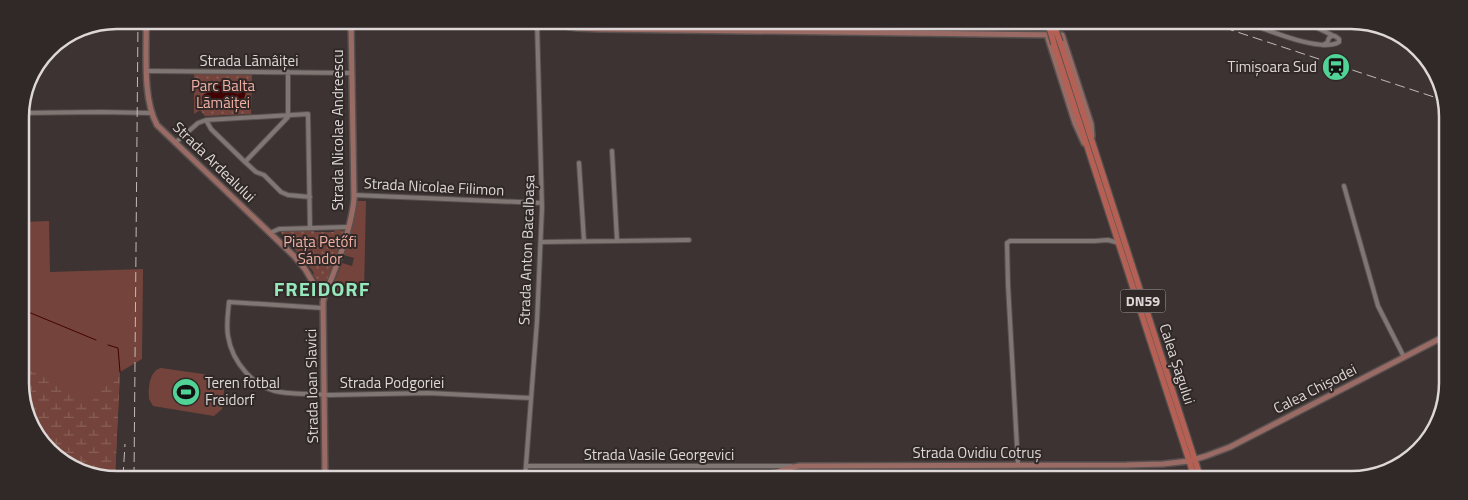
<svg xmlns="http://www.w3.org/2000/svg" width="1468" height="500" font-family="'Titillium Web',sans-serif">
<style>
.green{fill:#74443c}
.wetland{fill:url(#wetland-marsh)}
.park{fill:url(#park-dots)}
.water{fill:url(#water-ripples)}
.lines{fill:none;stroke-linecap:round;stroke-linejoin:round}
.stream{stroke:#400;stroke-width:1}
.street-casing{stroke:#57504f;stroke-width:6}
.secondary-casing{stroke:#57504f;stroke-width:8}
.primary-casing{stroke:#57504f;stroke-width:8}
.street{stroke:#807674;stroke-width:4}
.secondary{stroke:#9a6b64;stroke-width:5}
.primary{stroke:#b46055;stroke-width:5.5}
.rail{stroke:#c1bbba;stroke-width:1;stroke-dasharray:10 5;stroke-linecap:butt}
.primary-bridge-casing{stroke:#57504f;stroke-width:8;stroke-linecap:butt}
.primary-bridge{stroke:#b46055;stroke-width:5.5}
.labels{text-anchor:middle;stroke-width:4;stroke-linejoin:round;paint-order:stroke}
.shield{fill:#312928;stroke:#a9a4a2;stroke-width:1}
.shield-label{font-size:14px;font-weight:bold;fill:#ddd8d7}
.street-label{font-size:15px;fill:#ddd8d7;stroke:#312928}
.poi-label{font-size:15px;fill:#ddd8d7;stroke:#312928;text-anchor:end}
.park-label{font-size:15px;fill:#f2b0a4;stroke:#312928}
.district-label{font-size:20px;font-weight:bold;letter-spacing:1px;fill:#96e7bc;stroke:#312928}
.rim{fill:none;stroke:#ddd8d7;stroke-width:2.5}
</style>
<defs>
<pattern id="wetland-marsh" width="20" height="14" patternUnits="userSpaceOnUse" patternTransform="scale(1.25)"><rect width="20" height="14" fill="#74443c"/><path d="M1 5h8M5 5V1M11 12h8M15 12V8" fill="none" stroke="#875e57"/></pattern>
<pattern id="park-dots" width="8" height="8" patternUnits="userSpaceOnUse" patternTransform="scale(1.25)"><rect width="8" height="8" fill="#74443c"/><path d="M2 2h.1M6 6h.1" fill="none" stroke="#875e57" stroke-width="1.8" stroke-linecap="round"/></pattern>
<pattern id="water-ripples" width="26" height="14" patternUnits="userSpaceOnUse" patternTransform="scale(1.25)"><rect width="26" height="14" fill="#400"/><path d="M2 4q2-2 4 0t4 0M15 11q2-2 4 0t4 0" fill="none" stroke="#5f2424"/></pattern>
</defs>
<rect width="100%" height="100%" fill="#3c3332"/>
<path class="green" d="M 357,201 L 366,201 L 364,292 L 356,291 L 328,293 L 336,278 L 342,263 L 352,266 L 354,258 L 344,255 L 343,252 L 354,218 Z
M 49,221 L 50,272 L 143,269 L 142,359 L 120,372 L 115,477 L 92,477 L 44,447 L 22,401 L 21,222 Z
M 161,368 L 203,374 L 222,380 L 224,391 L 222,409 L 214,416 L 153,406 L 149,399 C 148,389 149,371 161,368 Z"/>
<path class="wetland" d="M 22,369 L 41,374 L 70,394 L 90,403 L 120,372 L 115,477 L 92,477 L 44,447 L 22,401 Z"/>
<path class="park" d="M 194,73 L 252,74 L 251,114 L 205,116 L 200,110 L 194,114 Z
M 335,229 L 344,231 L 336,260 L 325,285 L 321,287 L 313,275 L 314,273 L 312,270 L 281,233 L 282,231 L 314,230 L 314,232 L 334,232 Z"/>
<path class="water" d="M 228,80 L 233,81 L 242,81 C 249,90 246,102 235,105 L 224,101 L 212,105 L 206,105 L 203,102 L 202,97 L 204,94 L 213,90 L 219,82 Z"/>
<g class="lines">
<path class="stream" d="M 21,309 L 96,340
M 108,345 L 118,348 L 120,372"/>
<defs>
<path id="street" d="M 1248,23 C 1268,30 1321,53 1339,42 L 1339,39 L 1335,36 L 1331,36 L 1329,38 L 1327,43 L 1323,45
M 1307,23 L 1332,35
M 147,71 L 351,73
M 20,113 L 100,112 L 151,113
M 206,120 L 211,129 L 245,162 L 256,172 L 264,175 L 281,192 L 288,195 L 310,197
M 175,143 L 198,123 L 206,120 L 308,114 L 310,228
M 612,151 L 617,240
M 245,162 L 288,117 L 288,72
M 579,163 L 584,241
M 1344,186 L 1378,306 L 1404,357
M 354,195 L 542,203
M 270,233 L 279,229 L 348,227
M 541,242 L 689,240
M 323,308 L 229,302 C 228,313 226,325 228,336 C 232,362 254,388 280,392 C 297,395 314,393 330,395 L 428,393 L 531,398
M 1018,465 L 1008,285 L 1007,243 L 1010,241 L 1094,241 L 1108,240 L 1119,243
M 526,466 L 791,466
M 525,478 L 537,321 L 542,208 L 537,22"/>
<path id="secondary" d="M 146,20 C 147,51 142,98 157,125 L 294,256 L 305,269 L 318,291 L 325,295
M 534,21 L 577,28 L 599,29 L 1062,35 L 1091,124 L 1092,136
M 1047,35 L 1075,123 L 1084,143
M 325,477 L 323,302 C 325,292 330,283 334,272 C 342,251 352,222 354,199 L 351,21
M 761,478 L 788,468 L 799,466 L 1127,465 L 1163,464 L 1189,461 L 1206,456 L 1230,447 L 1445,336"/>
<path id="primary" d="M 1060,42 L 1201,479
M 1054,44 L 1195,479"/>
</defs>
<use href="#street" class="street-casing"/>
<use href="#secondary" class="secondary-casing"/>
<use href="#primary" class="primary-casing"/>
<use href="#street" class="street"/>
<use href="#secondary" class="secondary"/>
<use href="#primary" class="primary"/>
<path class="rail" d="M 1210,23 L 1446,101
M 123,477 L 125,444
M 134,477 L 138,20"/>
<defs>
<path id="primary-bridge" d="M 1048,23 L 1054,44
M 1053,23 L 1060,42"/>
</defs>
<use href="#primary-bridge" class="primary-bridge-casing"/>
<use href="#primary-bridge" class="primary-bridge"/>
</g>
<defs>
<symbol id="station-disc" viewBox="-11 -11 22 22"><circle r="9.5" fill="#51d397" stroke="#312928"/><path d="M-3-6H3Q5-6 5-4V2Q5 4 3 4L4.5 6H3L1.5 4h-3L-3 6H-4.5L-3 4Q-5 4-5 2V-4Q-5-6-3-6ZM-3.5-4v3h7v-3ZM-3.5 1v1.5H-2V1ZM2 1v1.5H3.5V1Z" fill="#111"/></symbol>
<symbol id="stadium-disc" viewBox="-11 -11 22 22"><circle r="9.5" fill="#51d397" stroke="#312928"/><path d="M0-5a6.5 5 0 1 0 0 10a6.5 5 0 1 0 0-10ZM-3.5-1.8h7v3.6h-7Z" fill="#111"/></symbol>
</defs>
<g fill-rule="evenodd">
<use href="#station-disc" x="1320" y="51" width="32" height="32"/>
<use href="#stadium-disc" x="170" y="376" width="32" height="32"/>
</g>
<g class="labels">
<rect class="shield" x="1120.5" y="289.5" width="45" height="23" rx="4"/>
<g class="shield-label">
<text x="1143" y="306">DN59</text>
</g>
<g class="street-label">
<text x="249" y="66">Strada Lămâiței</text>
<text transform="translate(338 130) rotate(-90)" y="5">Strada Nicolae Andreescu</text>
<text transform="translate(214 162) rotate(44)" y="5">Strada Ardealului</text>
<text transform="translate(434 187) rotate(3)" y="5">Strada Nicolae Filimon</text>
<text transform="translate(527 250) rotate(-88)" y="5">Strada Anton Bacalbașa</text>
<text transform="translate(1177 364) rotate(72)" y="5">Calea Șagului</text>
<text x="392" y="388">Strada Podgoriei</text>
<text transform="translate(312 386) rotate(-91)" y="5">Strada Ioan Slavici</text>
<text transform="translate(1315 389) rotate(-27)" y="5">Calea Chișodei</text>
<text x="977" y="458">Strada Ovidiu Cotruș</text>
<text x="659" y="460">Strada Vasile Georgevici</text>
</g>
<g class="poi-label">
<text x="1317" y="72">Timișoara Sud</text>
<text x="205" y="388" text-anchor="start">Teren fotbal<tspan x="205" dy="17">Freidorf</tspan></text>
</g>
<g class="park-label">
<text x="223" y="91">Parc Balta<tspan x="223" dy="17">Lămâiței</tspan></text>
<text x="320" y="247">Piața Petőfi<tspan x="320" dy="17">Sándor</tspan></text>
</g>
<g class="district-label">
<text x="322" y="296">FREIDORF</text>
</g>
</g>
<path d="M0 0H1468V500H0ZM117 29H1351A88 88 0 0 1 1439 117V383A88 88 0 0 1 1351 471H117A88 88 0 0 1 29 383V117A88 88 0 0 1 117 29Z" fill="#312928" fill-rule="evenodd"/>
<path class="rim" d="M117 29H1351A88 88 0 0 1 1439 117V383A88 88 0 0 1 1351 471H117A88 88 0 0 1 29 383V117A88 88 0 0 1 117 29Z"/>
</svg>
